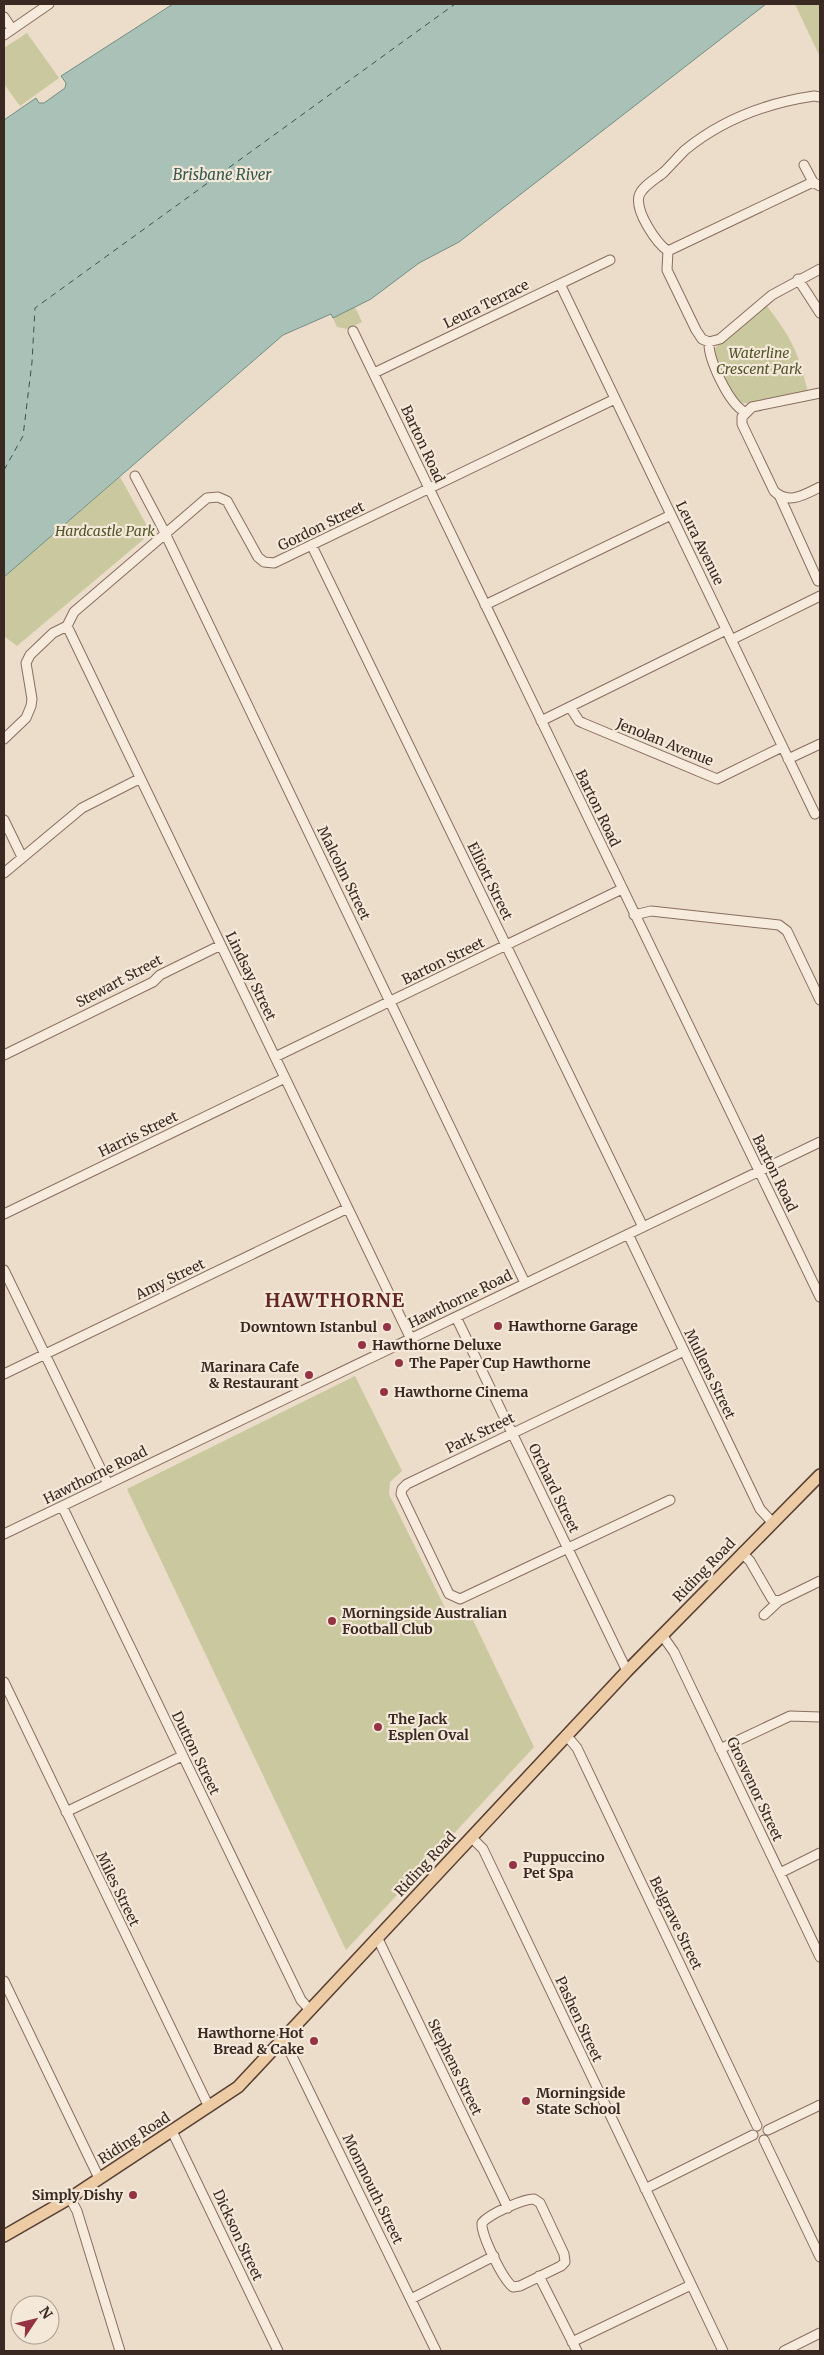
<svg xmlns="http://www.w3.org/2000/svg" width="824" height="2355" font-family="Merriweather,serif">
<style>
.green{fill:#cac89e}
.water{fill:#aac1b7;stroke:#718f83}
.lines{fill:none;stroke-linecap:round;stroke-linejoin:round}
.ferry{stroke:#325850;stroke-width:1;stroke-dasharray:6 5;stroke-linecap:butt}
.minor-casing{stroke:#886e5f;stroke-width:11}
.major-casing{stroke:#563e33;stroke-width:14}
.minor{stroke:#f7ebdd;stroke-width:9}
.major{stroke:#eccba5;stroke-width:11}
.poi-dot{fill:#933343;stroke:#f4e8d9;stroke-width:2}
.labels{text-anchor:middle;stroke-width:4.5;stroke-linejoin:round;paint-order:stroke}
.street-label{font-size:14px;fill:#392922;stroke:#f4e8d9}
.park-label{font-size:14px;font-style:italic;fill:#515529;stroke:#f4e8d9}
.poi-label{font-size:14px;font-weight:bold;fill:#392922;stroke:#f4e8d9;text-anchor:start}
.water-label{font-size:15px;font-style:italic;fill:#325850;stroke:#f4e8d9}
.district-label{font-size:19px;font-weight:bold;letter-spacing:1px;fill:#642724;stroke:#f4e8d9}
</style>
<rect width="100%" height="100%" fill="#ecdcca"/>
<path class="green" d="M 795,4 L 820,4 L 820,57 Z
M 27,33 L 59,78 L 20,106 L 4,84 L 4,48 Z
M 766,305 C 792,338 798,352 808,392 L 749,404 L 735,401 L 712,353 L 716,347 Z
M 355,307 L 362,322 L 347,329 L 337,327 L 333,318 Z
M 120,477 L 151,533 L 17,646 L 4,636 L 4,577 Z
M 355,1376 L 402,1471 L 390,1482 L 389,1494 L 446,1610 L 461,1616 L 470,1614 L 534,1747 L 346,1950 L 127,1489 Z"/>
<path class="water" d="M 173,4 L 766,4 L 459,242 L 419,263 L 371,299 L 333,318 L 331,314 L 283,335 L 4,577 L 4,120 L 36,98 L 39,103 L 44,103 L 65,88 L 66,83 L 61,76 Z"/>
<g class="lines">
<path class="ferry" d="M 4,470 L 23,436 L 32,362 L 35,308 L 455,4"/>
<defs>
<path id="minor" d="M 4,17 L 12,29
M 4,35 L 49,4
M 820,97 L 814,96 C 766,103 723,119 685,150 C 678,157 671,165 664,172 C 656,179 642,186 639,196 C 635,211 656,243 668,251 L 667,270 L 696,330 L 702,339 L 709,342 L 720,339 L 772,295 L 820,269
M 804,165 L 813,182 L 820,186
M 668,251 L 813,182
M 798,279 L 820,313
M 560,284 L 815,814
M 353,331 L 820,1297
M 709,342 C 708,359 729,404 745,412
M 374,373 L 610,260
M 820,393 L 752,407 L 742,417 L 742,424 L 774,491 C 788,505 804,495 820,487
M 135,476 L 162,527 L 525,1283
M 780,497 L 818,581
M 312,546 L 643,1227
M 485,605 L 671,515
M 67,626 L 411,1339
M 731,640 L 820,596
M 570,707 L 579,721 L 583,723 L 717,779 L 782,747
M 541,721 L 726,630
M 4,739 L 26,718 L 31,706 L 32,699 L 26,663 L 30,655 L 53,633 L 67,626 L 74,612 L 207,498 L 218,497 L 227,501 L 258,557 L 264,562 L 274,563 L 615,399
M 788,759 L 820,744
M 4,820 L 22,857
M 4,873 L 82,808 L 139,779
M 634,915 L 651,911 L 779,925 L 787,931 L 820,1000
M 4,1055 L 153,982 L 160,975 L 221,945
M 275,1057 L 622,889
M 4,1214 L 285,1078
M 628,1234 L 760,1509 L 772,1522
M 4,1270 L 108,1484
M 456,1317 L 627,1671
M 4,1374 L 348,1208
M 670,1500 L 460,1599 L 449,1594 L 401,1494 L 402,1489 L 407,1484 L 684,1351
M 62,1506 L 301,2000 L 310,2010
M 4,1534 L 820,1142
M 742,1553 L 750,1561 L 772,1599 L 779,1601 L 820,1581
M 764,1615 L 779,1601
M 662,1635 L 674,1652 L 820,1957
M 4,1682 L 209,2107
M 566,1735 L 577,1748 L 757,2126
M 720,1749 L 790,1716 L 820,1717
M 66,1812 L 182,1756
M 471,1837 L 483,1849 L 723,2351
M 780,1873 L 820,1853
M 377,1937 L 508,2208
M 4,1981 L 99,2178
M 280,2042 L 291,2054 L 436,2351
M 768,2130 L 820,2105
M 172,2131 L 278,2351
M 764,2140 L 820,2257
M 645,2189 L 753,2135
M 70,2198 L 77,2211 L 120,2351
M 534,2199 L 540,2203 L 564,2254 L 565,2262 L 561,2266 L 520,2286 L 513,2287 C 503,2280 481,2235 482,2223 C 489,2214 523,2199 534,2199 Z
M 539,2276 L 577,2351
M 411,2299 L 494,2256
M 572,2342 L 691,2285
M 784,2351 L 820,2333"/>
<path id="major" d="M 4,2236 L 70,2198 L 238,2087 L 627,1671 L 820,1475"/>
</defs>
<use href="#minor" class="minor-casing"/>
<use href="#major" class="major-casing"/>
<use href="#minor" class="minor"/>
<use href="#major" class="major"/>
</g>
<g class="poi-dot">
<circle cx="498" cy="1326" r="5"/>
<circle cx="387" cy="1327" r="5"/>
<circle cx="362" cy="1345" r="5"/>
<circle cx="399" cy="1363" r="5"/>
<circle cx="309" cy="1375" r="5"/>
<circle cx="384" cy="1392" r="5"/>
<circle cx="332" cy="1621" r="5"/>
<circle cx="378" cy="1727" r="5"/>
<circle cx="513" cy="1865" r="5"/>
<circle cx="314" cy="2041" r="5"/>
<circle cx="526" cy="2101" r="5"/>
<circle cx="133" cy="2195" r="5"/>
</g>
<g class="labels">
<g class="street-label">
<text transform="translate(486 304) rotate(-26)" y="5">Leura Terrace</text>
<text transform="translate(423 444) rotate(65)" y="5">Barton Road</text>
<text transform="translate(321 526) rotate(-26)" y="5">Gordon Street</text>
<text transform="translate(700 543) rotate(64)" y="5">Leura Avenue</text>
<text transform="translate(665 742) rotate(22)" y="5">Jenolan Avenue</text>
<text transform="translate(598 808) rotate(64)" y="5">Barton Road</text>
<text transform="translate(344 873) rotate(64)" y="5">Malcolm Street</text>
<text transform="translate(490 881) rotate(64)" y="5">Elliott Street</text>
<text transform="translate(443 961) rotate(-26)" y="5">Barton Street</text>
<text transform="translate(251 976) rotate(64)" y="5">Lindsay Street</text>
<text transform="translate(119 981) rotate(-28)" y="5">Stewart Street</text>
<text transform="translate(138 1134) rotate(-26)" y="5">Harris Street</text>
<text transform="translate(775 1173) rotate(64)" y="5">Barton Road</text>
<text transform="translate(170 1279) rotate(-26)" y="5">Amy Street</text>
<text transform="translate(460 1299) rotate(-26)" y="5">Hawthorne Road</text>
<text transform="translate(710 1374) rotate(64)" y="5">Mullens Street</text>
<text transform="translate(480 1433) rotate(-26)" y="5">Park Street</text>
<text transform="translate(95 1475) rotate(-26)" y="5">Hawthorne Road</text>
<text transform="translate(554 1488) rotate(64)" y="5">Orchard Street</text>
<text transform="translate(704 1570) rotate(-46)" y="5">Riding Road</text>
<text transform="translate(196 1753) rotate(64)" y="5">Dutton Street</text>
<text transform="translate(755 1789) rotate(65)" y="5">Grosvenor Street</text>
<text transform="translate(425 1864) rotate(-47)" y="5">Riding Road</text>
<text transform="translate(118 1889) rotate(64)" y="5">Miles Street</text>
<text transform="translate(676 1923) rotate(64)" y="5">Belgrave Street</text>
<text transform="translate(579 2019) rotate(65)" y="5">Pashen Street</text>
<text transform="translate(455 2067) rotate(64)" y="5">Stephens Street</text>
<text transform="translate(134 2138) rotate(-33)" y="5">Riding Road</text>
<text transform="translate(373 2189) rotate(64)" y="5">Monmouth Street</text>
<text transform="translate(238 2235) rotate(65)" y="5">Dickson Street</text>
</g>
<g class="park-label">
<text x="759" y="358">Waterline<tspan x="759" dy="16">Crescent Park</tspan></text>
<text x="105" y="536">Hardcastle Park</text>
</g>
<g class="poi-label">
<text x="508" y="1331">Hawthorne Garage</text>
<text x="377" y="1332" text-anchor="end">Downtown Istanbul</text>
<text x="372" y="1350">Hawthorne Deluxe</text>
<text x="409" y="1368">The Paper Cup Hawthorne</text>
<text x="299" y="1372" text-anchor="end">Marinara Cafe<tspan x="299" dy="16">&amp; Restaurant</tspan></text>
<text x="394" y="1397">Hawthorne Cinema</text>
<text x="342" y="1618">Morningside Australian<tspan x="342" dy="16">Football Club</tspan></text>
<text x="388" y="1724">The Jack<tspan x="388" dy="16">Esplen Oval</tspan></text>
<text x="523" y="1862">Puppuccino<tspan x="523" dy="16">Pet Spa</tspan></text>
<text x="304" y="2038" text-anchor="end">Hawthorne Hot<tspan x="304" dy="16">Bread &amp; Cake</tspan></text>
<text x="536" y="2098">Morningside<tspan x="536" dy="16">State School</tspan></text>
<text x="123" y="2200" text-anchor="end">Simply Dishy</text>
</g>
<g class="water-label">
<text x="222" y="180">Brisbane River</text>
</g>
<g class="district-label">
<text x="335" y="1307">HAWTHORNE</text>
</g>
</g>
<rect width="824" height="2355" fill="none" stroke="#392922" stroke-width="10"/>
<g transform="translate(35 2320) rotate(55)"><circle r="24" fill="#f4e8d9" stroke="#a99c90"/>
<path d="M0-4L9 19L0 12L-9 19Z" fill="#933343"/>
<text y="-8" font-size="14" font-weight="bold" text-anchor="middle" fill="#392922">N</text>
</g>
</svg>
